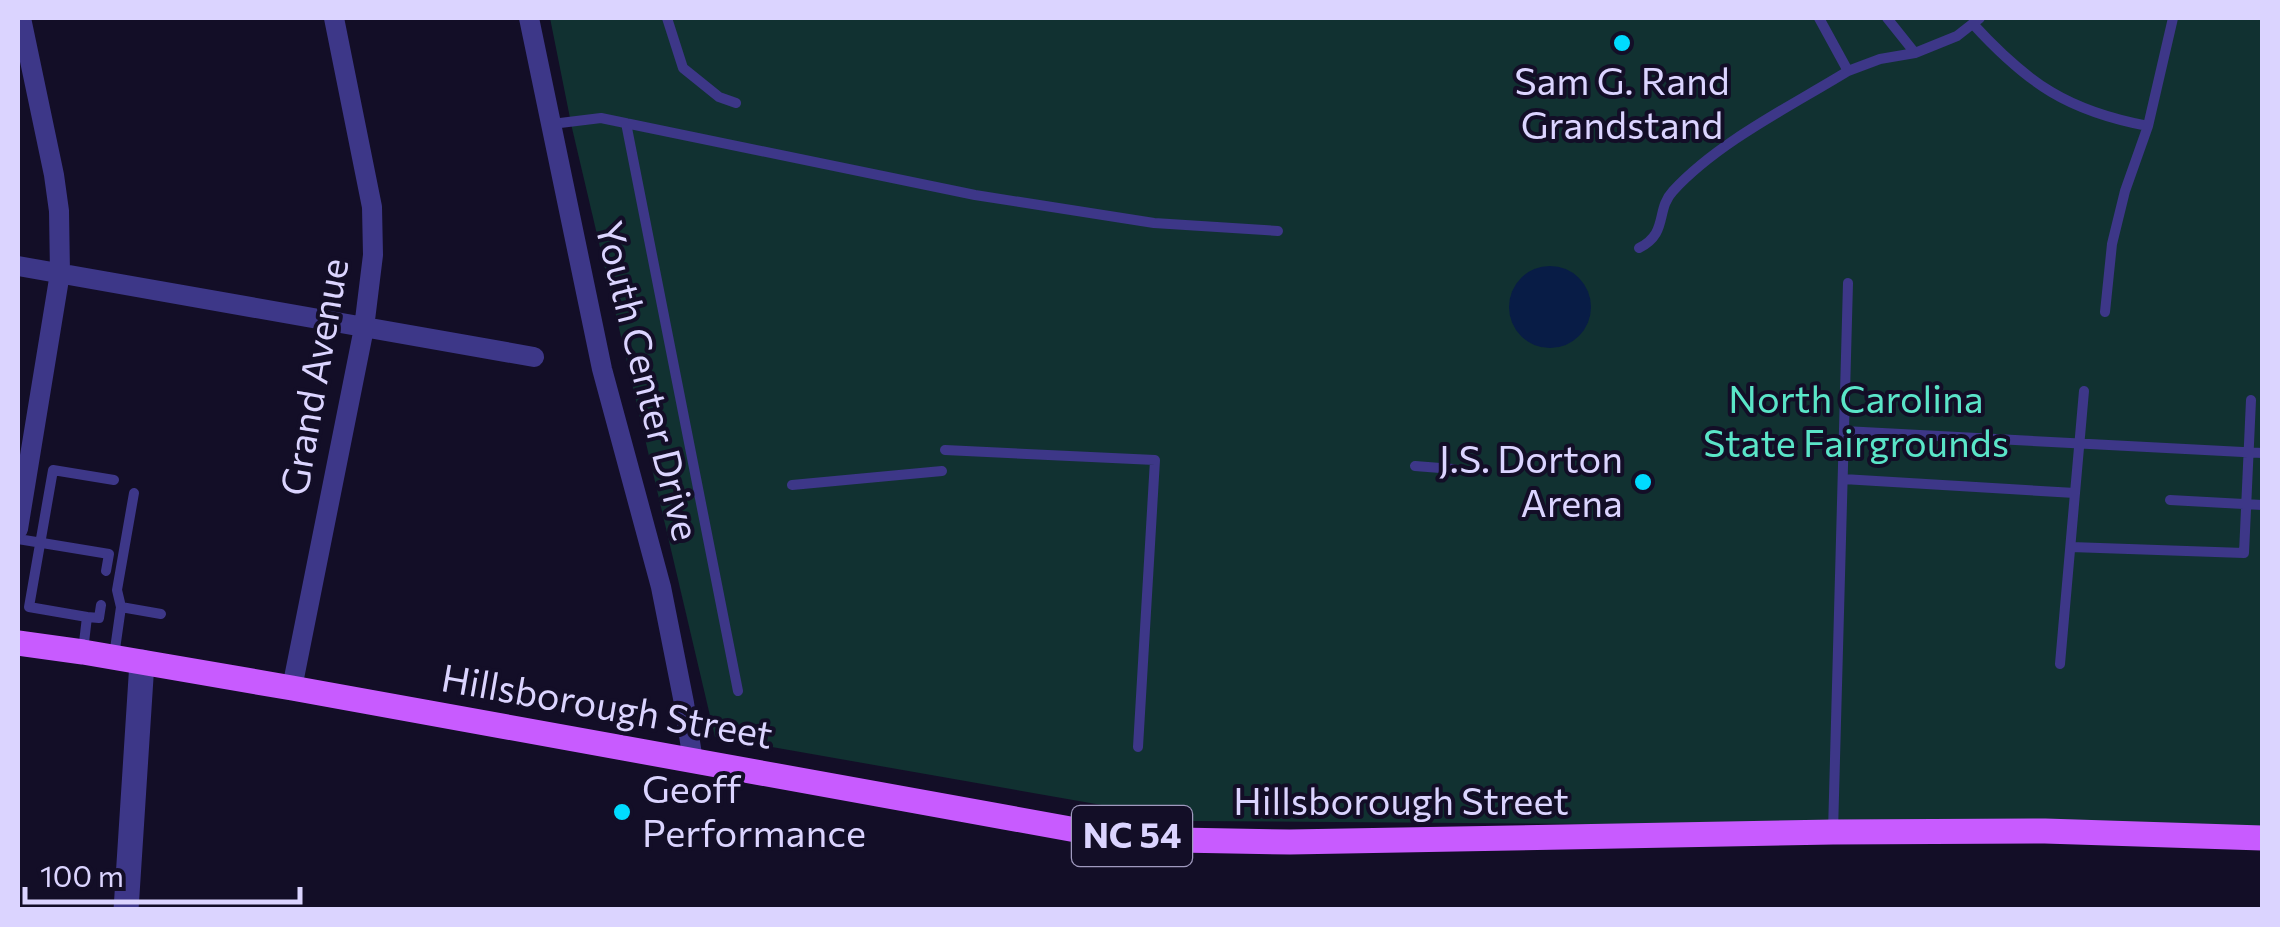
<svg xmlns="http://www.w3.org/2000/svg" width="2280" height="927" font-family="Commissioner,sans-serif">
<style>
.green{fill:#113131}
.water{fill:#081c46}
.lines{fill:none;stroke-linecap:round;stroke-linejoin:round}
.service{stroke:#3d3788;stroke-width:10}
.minor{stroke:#3d3788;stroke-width:20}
.tertiary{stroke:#3d3788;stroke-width:25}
.primary{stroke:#c85bff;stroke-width:25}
.poi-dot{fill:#00dbff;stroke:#130e27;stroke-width:4}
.labels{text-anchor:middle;stroke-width:8;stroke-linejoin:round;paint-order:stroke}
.shield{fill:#130e27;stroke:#9f99be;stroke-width:2.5}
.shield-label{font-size:35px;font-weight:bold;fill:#dbd4ff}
.poi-label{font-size:38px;fill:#dbd4ff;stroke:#130e27}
.street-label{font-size:38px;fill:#dbd4ff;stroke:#130e27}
.park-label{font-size:38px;fill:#5ae5c8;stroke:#130e27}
</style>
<rect width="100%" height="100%" fill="#130e27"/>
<path class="green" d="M 550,18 L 2262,18 L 2262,829 L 1193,821 L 715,737 L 572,128 Z"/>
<path class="water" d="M1509 307a41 41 0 1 1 82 0a41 41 0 1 1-82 0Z"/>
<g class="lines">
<path class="service" d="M 667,18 L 683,68 L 719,97 L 736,103
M 1819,18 L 1848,71 L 1880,59 L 1915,53 L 1957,36 L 1980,18
M 1887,18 L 1915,53
M 1973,24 C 2028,84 2068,111 2148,126
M 626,123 L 738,691
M 552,124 L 601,118 L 975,195 L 1154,223 L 1278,231
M 1639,248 C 1669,233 1655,210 1673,191 C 1718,142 1791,106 1848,71
M 2105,312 L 2112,244 L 2125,191 L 2148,126 L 2173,18
M 1844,431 L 2262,453
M 945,450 L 1155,460 L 1138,747
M 1415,466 L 1453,469
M 1843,479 L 2075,493 L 2084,391
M 792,485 L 942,471
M 2170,500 L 2262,505
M 18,539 L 109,554 L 106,571
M 2071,547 L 2244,553 L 2251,400
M 121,607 L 161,614
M 87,617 L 99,618 L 101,605
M 83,651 L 87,617 L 29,607 L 53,470 L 114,480
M 114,656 L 121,607 L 117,590 L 134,493
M 2060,664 L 2075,493
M 1833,832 L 1848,283"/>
<path class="minor" d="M 529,18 L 602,369 L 661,587 L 684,703 L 693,761
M 18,266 L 534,357
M 18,529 L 60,273 L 59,211 L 54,175 L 21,18
M 292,688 L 364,328 L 373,255 L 372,207 L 334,18"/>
<path class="tertiary" d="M 126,910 L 142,662"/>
<path class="primary" d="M 18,643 L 83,652 L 292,688 L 1098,834 L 1178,840 L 1290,842 L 1833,832 L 2045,831 L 2262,838"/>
</g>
<g class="poi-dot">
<circle cx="1622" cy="43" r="10"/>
<circle cx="1643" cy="482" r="10"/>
<circle cx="622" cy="812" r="10"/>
</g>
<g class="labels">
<rect class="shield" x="1072" y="806" width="120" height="60" rx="8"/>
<g class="shield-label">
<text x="1132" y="848">NC 54</text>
</g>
<g class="poi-label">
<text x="1622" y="95">Sam G. Rand<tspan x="1622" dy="44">Grandstand</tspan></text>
<text x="1623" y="473" text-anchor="end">J.S. Dorton<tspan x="1623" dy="44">Arena</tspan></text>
<text x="642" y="803" text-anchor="start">Geoff<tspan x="642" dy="44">Performance</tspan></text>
</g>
<g class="street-label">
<text transform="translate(315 377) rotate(-80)" y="13">Grand Avenue</text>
<text transform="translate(647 381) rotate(76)" y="13">Youth Center Drive</text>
<text transform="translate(607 707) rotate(10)" y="13">Hillsborough Street</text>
<text x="1401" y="815">Hillsborough Street</text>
</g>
<g class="park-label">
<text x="1856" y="413">North Carolina<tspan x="1856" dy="44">State Fairgrounds</tspan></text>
</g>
</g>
<rect width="2280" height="927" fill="none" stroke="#dbd4ff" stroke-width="40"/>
<path d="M25 887v15h275v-15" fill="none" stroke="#dbd4ff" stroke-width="5"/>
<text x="40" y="887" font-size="30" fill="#dbd4ff" stroke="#130e27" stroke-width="8" paint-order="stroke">100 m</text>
</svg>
